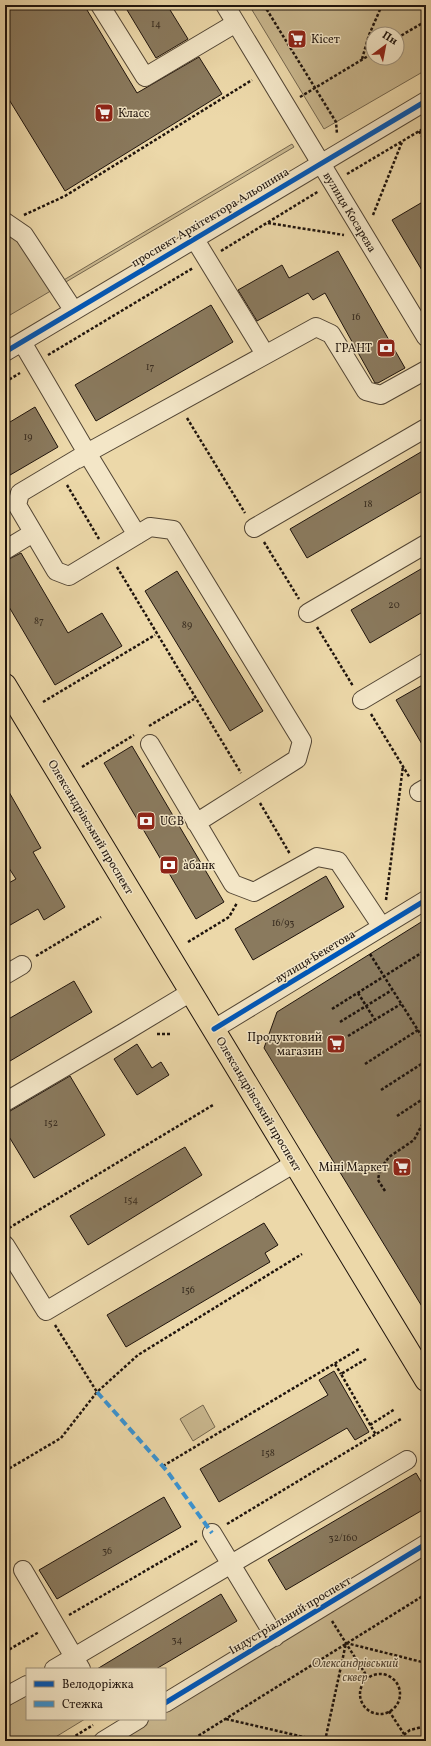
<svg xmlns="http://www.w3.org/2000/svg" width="431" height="1746" font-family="Vollkorn,serif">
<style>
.green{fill:#c9b78e;stroke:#74664e;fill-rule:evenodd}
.building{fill:#8a7a5e;stroke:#1f140d}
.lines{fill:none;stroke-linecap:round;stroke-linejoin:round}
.minor-casing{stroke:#524534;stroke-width:20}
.major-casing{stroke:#1f140d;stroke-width:24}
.path{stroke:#1f140d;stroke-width:2.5;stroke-dasharray:3 2;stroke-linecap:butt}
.minor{stroke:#f3e6c7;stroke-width:18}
.major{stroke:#ecd8a9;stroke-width:22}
.quiet{stroke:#3a93d2;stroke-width:4;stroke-dasharray:8 4;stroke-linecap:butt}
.cycleway-casing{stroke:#f3e6c7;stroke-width:8}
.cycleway{stroke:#0057b8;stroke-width:5}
.labels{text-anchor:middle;stroke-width:3;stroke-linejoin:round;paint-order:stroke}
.number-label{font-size:10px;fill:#3a2e21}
.poi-label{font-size:12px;fill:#1f140d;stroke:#f3e6c7;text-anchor:start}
.street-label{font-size:12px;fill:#1f140d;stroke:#f3e6c7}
.park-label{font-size:12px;font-style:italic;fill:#5a4d3a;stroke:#f3e6c7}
</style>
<rect width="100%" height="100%" fill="#ecd8a9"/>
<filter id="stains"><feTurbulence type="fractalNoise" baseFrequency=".005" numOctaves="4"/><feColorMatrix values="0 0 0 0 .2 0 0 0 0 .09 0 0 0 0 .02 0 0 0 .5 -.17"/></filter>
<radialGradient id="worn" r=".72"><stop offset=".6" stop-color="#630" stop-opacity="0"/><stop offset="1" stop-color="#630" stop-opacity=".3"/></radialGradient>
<path class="green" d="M 249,5 L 426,5 L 426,70 L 324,129 ZM 373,34 L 397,34 L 397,58 L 373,58 Z
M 292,144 L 294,147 L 5,318 L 5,224 L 57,284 Z
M 203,1405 L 215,1427 L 193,1441 L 180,1419 Z
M 426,1544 L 426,1741 L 103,1741 L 139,1719 L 165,1719 L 165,1703 Z
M 27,1695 L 27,1719 L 85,1719 L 49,1741 L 5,1741 L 5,1708 Z"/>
<path class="building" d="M 12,5 L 84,5 L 137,93 L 199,57 L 222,94 L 65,191 L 5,93 L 5,9 Z
M 124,5 L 167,5 L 188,39 L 156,58 Z
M 426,200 L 426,277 L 392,220 Z
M 338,251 L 405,368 L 378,383 L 375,383 L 325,293 L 313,300 L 308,293 L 257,321 L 238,290 L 282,265 L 289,278 Z
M 211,305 L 233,342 L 96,421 L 75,385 Z
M 35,407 L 58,447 L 5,478 L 5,425 Z
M 426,449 L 426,489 L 307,558 L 290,529 Z
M 21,553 L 68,633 L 102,613 L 122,646 L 55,685 L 5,600 L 5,561 Z
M 426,566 L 426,610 L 370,643 L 351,610 Z
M 177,571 L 263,711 L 230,731 L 145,591 Z
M 426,683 L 426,751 L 396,700 Z
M 132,746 L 224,902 L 196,919 L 104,763 Z
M 5,785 L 41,848 L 33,852 L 65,907 L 44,920 L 38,909 L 5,928 L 5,885 L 16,879 L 5,862 Z
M 326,876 L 344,907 L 253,960 L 235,929 Z
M 426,919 L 426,1313 L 264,1048 L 277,1012 Z
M 74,981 L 92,1012 L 5,1064 L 5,1021 Z
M 137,1044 L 152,1068 L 161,1062 L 169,1075 L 137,1095 L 114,1059 Z
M 70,1076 L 105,1135 L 34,1178 L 5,1130 L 5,1114 Z
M 185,1147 L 202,1175 L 88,1245 L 70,1216 Z
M 264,1223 L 278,1245 L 265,1253 L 270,1262 L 126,1347 L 107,1315 Z
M 334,1371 L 369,1432 L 355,1440 L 347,1428 L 219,1502 L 200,1469 L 328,1395 L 319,1380 Z
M 416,1473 L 426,1490 L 426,1508 L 286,1590 L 268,1560 Z
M 164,1497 L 181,1527 L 57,1599 L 39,1570 Z
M 221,1594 L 237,1621 L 156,1669 L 97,1669 Z"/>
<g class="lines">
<defs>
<path id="minor" d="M 100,5 L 145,77 L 236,23
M 225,5 L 426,337
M 5,222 L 24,235 L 74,311
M 194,238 L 265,354
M 22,342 L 87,453 L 78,459
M 5,352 L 426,101
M 87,453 L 137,535
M 254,528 L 426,428
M 5,550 L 33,533
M 308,613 L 426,544
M 362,700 L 426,662
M 150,744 L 233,884 L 254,892 L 317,857 L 338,861 L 382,927
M 419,792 L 426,788
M 196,823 L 297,759 L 302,741 L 173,530 L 150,527 L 69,576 L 56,571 L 17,505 L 20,493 L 87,453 L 316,327 L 331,334 L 366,391 L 381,395 L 426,370
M 5,975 L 22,965
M 214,1029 L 426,900
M 5,1102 L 123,1033 L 191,992
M 5,1245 L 46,1311 L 295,1163
M 212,1533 L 275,1637
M 23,1570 L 81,1669
M 54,1669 L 407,1460
M 5,1697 L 27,1685
M 165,1703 L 426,1544
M 103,1741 L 139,1719"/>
<path id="major" d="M 5,685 L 426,1380"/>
</defs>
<use href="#minor" class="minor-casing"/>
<use href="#major" class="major-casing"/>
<path class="path" d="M 264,5 L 336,122 L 337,134
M 397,38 L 426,21
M 362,59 L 369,35 L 382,5
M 300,97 L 373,53
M 419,131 L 426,143
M 347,174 L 426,127
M 24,215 L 65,196 L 252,80
M 373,215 L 402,142
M 268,223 L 344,235
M 221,251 L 319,191
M 48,355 L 193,268
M 5,382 L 20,373
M 187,418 L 245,513
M 5,420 L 7,424
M 67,485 L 99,539
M 264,542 L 299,599
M 117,567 L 241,773
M 317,627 L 353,686
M 43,702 L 155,635
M 371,714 L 410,778
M 149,726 L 194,699
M 82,767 L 134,735
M 260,803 L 290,854
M 386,900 L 403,766
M 188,942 L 229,917 L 237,903
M 370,954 L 426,1043
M 36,956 L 101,917
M 358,993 L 375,1020
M 332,1009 L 426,950
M 340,1022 L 392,990
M 157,1034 L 171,1034
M 348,1036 L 401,1004
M 365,1064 L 418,1030
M 381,1090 L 426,1061
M 397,1116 L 426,1097
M 385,1191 L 378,1180 L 380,1169 L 389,1157 L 414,1140 L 426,1117
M 9,1228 L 213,1105
M 55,1325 L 97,1392
M 366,1359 L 341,1374 L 376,1435
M 335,1364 L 341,1374
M 370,1425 L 395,1409
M 163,1466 L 359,1349
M 5,1471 L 61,1438 L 97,1392 L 138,1355 L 302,1254
M 227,1524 L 401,1419
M 69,1615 L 197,1541
M 332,1621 L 368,1678
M 5,1652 L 39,1632
M360 1694a20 20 0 1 1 40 0a20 20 0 1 1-40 0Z
M 389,1711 L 404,1734
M 226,1719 L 321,1741
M 67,1741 L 93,1725
M 190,1741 L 426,1594
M 325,1741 L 346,1643 L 426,1663
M 396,1741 L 410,1730 L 426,1726"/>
<use href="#minor" class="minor"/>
<use href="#major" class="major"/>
<path class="quiet" d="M 97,1392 L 167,1471 L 212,1533"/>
<defs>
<path id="cycleway" d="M 5,352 L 426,101
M 214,1029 L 426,900
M 165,1703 L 426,1544"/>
</defs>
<use href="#cycleway" class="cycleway-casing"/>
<use href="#cycleway" class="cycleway"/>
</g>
<defs>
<symbol id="supermarket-square" viewBox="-11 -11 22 22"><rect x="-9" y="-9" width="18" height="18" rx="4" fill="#8f2418" stroke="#f3e6c7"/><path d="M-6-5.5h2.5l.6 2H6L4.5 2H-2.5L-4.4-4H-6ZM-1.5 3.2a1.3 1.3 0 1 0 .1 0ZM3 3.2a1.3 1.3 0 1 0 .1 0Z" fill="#fff"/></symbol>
<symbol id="bank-square" viewBox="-11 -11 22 22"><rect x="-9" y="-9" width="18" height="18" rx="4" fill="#8f2418" stroke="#f3e6c7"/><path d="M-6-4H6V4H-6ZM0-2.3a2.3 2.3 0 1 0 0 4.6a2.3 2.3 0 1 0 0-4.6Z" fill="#fff"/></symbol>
</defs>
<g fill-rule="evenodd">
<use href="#supermarket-square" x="286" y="28" width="22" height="22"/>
<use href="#supermarket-square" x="93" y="102" width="22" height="22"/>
<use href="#bank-square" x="375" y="337" width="22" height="22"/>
<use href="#bank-square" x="135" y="810" width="22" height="22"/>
<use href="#bank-square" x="158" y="854" width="22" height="22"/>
<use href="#supermarket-square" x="325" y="1033" width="22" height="22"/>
<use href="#supermarket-square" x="391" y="1156" width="22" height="22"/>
</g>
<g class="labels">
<g class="number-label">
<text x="156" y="27">14</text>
<text x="356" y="320">16</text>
<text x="150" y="370">17</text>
<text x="28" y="440">19</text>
<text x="368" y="507">18</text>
<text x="394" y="608">20</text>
<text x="39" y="624">87</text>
<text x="187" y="628">89</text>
<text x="283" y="926">16/93</text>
<text x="51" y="1126">152</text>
<text x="131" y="1203">154</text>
<text x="188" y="1293">156</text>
<text x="268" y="1456">158</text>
<text x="343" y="1541">32/160</text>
<text x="107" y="1554">36</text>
<text x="177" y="1643">34</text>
</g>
<g class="poi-label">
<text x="311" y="43">Кісет</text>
<text x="118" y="117">Класс</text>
<text x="372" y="352" text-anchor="end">ГРАНТ</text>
<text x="160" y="825">UGB</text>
<text x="183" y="869">а̀банк</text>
<text x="322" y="1041" text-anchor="end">Продуктовий<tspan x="322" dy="14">магазин</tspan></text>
<text x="388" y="1171" text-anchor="end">Міні Маркет</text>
</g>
<g class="street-label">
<text transform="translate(350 212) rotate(59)" y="4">вулиця Косарєва</text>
<text transform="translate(210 217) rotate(-31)" y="4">проспект Архітектора Альошина</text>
<text transform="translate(91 827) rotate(59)" y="4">Олександрівський проспект</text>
<text transform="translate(315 956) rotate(-31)" y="4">вулиця Бекетова</text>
<text transform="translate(259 1104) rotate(59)" y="4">Олександрівський проспект</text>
<text transform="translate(290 1615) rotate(-31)" y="4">Індустріальний проспект</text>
</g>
<g class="park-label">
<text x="355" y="1667">Олександрівський<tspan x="355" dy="14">сквер</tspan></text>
</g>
</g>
<rect width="431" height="1746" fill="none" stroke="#ecd8a9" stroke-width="20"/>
<rect x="6" y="6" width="419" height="1734" fill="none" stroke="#1f140d" stroke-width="2"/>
<rect x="10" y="10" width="411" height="1726" fill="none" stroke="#1f140d"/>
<rect x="26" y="1668" width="140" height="52" fill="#f3e6c7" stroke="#9e927d"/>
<rect x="34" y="1681" width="20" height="6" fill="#0057b8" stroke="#9e927d"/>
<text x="62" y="1688" font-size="12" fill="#1f140d">Велодоріжка</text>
<rect x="34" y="1701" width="20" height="6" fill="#3a93d2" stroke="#9e927d"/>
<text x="62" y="1708" font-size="12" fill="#1f140d">Стежка</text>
<g transform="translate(385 46) rotate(32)"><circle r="19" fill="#f3e6c7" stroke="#9e927d"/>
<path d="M0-3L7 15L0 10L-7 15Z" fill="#8f2418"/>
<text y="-6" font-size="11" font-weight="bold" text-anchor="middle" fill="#1f140d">Пн</text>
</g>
<rect width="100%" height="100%" filter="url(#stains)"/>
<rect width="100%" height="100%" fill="url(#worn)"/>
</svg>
